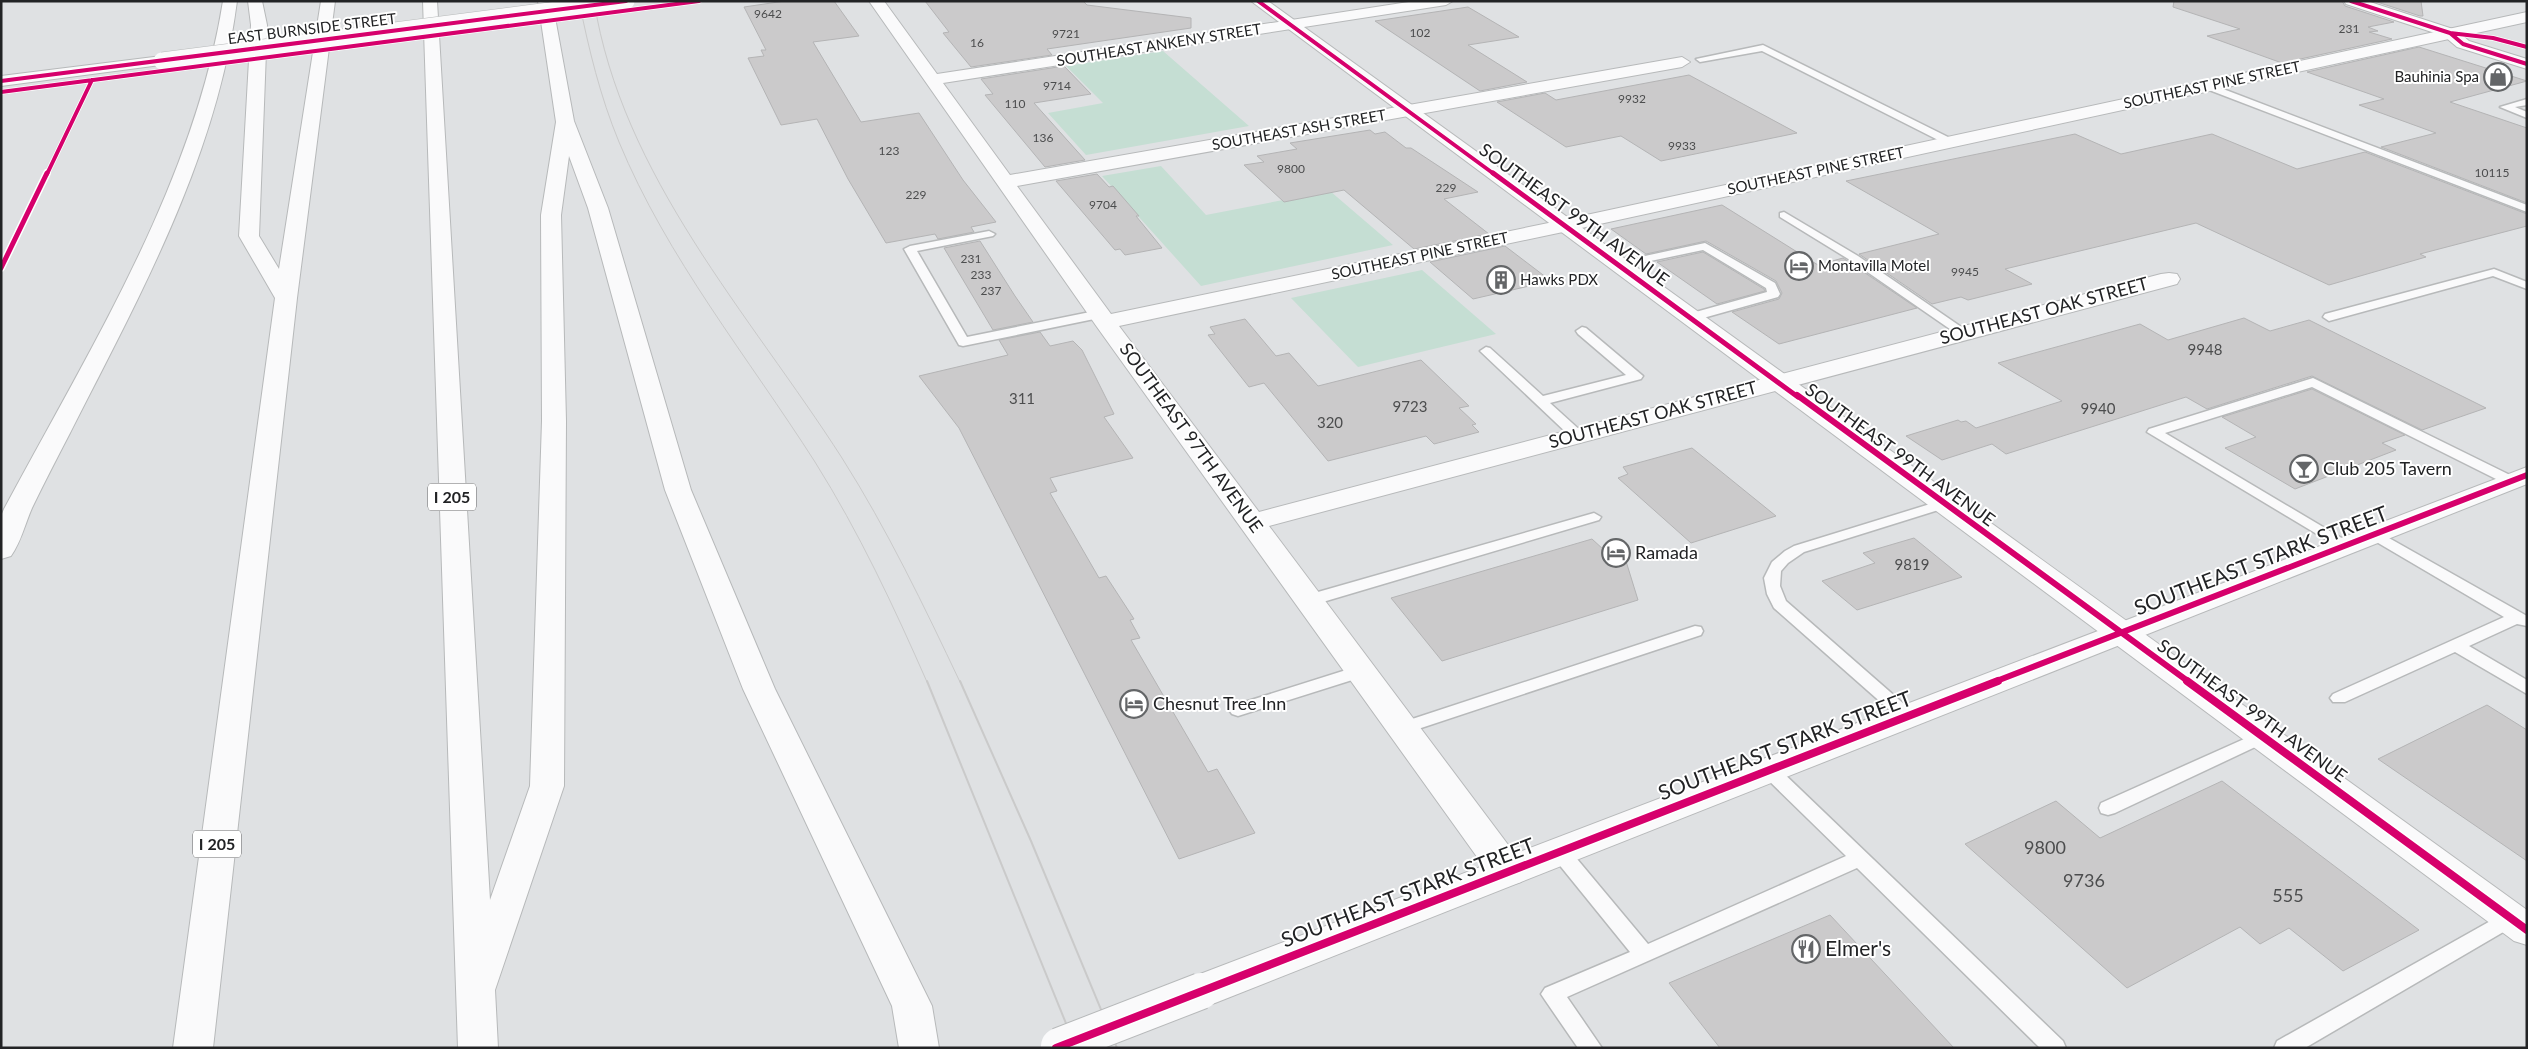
<svg xmlns="http://www.w3.org/2000/svg" width="2528" height="1049" font-family="Lato,sans-serif">
<style>
.green{fill:#c5ded3}
.building{fill:#cbcacb;stroke:#b4b4b5}
.lines{fill:none;stroke-linecap:round;stroke-linejoin:round}
.lane-casing{stroke:#b7b9ba;stroke-width:3}
.street-casing{stroke:#b7b9ba;stroke-width:2}
.secondary-casing{stroke:#b7b9ba;stroke-width:2}
.primary-casing{stroke:#b7b9ba;stroke-width:2}
.highway-casing{stroke:#b7b9ba;stroke-width:2}
.lane{fill:#fafafb;fill-rule:evenodd}
.street{fill:#fafafb;fill-rule:evenodd}
.secondary{fill:#fafafb;fill-rule:evenodd}
.primary{fill:#fafafb;fill-rule:evenodd}
.highway{fill:#fafafb;fill-rule:evenodd}
.tram-far1{stroke:#cacaca;stroke-width:1}
.tram{stroke:#cacaca;stroke-width:2}
.secondary-bridge-casing{stroke:#b7b9ba;stroke-width:18;stroke-linecap:butt}
.primary-bridge-casing{stroke:#b7b9ba;stroke-width:38;stroke-linecap:butt}
.secondary-bridge{stroke:#fafafb;stroke-width:17}
.primary-bridge{stroke:#fafafb;stroke-width:36}
.cycleway-far3-casing{stroke:#fff;stroke-width:5.5}
.cycleway-far2-casing{stroke:#fff;stroke-width:8}
.cycleway-far1-casing{stroke:#fff;stroke-width:9}
.cycleway-casing{stroke:#fff;stroke-width:11}
.cycleway-far3{stroke:#d6006c;stroke-width:4}
.cycleway-far2{stroke:#d6006c;stroke-width:5}
.cycleway-far1{stroke:#d6006c;stroke-width:6}
.cycleway{stroke:#d6006c;stroke-width:8}
.labels{text-anchor:middle;stroke-width:4;stroke-linejoin:round;paint-order:stroke}
.far-number-label{font-size:12px;fill:#4c4d4e}
.far-street-label{font-size:15px;fill:#222325;stroke:#fff}
.far-poi-label{font-size:15px;fill:#222325;stroke:#fff;text-anchor:start}
.number-label{font-size:15px;fill:#4c4d4e}
.shield{fill:#fff;stroke:#646566;stroke-width:1}
.shield-label{font-size:16px;font-weight:bold;fill:#222325}
.street-label{font-size:18px;fill:#222325;stroke:#fff}
.poi-label{font-size:18px;fill:#222325;stroke:#fff;text-anchor:start}
.near-number-label{font-size:18px;fill:#4c4d4e}
.near-street-label{font-size:21px;fill:#222325;stroke:#fff}
.near-poi-label{font-size:21px;fill:#222325;stroke:#fff;text-anchor:start}
</style>
<rect width="100%" height="100%" fill="#dfe1e3"/>
<path class="green" d="M 1163,51 L 1249,126 L 1086,155 L 1048,113 L 1103,103 L 1066,66 Z
M 1161,166 L 1206,215 L 1330,191 L 1393,245 L 1201,286 L 1102,176 Z
M 1422,270 L 1496,334 L 1358,367 L 1291,298 Z"/>
<path class="building" d="M 785,1 L 834,1 L 859,36 L 813,42 L 861,122 L 919,113 L 963,180 L 996,222 L 971,227 L 974,232 L 938,239 L 935,234 L 886,243 L 848,179 L 817,119 L 781,125 L 748,58 L 764,56 L 761,50 L 766,50 L 744,7 Z
M 925,1 L 1083,1 L 1087,5 L 1191,18 L 1191,28 L 1047,49 L 1052,55 L 971,67 L 943,33 L 949,32 Z
M 2174,1 L 2342,1 L 2345,6 L 2394,22 L 2368,27 L 2378,31 L 2369,32 L 2392,39 L 2282,63 L 2207,36 L 2240,29 L 2173,7 Z
M 2374,1 L 2421,1 L 2423,16 L 2420,16 Z
M 1468,7 L 1519,37 L 1468,45 L 1527,82 L 1480,91 L 1375,21 Z
M 2419,47 L 2527,81 L 2450,102 L 2527,128 L 2527,203 L 2381,147 L 2436,133 L 2359,105 L 2384,99 L 2307,72 Z
M 1064,66 L 1091,94 L 1034,103 L 1085,160 L 1045,167 L 985,95 L 993,94 L 981,79 Z
M 1689,75 L 1797,133 L 1661,161 L 1621,136 L 1566,147 L 1497,102 L 1545,93 L 1556,100 Z
M 1370,130 L 1375,134 L 1385,132 L 1406,148 L 1411,148 L 1478,192 L 1444,199 L 1489,234 L 1414,249 L 1344,190 L 1284,202 L 1244,165 L 1264,162 L 1257,156 L 1297,149 L 1290,143 Z
M 2075,134 L 2121,154 L 2212,134 L 2297,169 L 2365,152 L 2527,214 L 2527,226 L 2420,254 L 2426,257 L 2329,285 L 2196,223 L 2005,269 L 2032,284 L 1968,300 L 1961,297 L 1932,304 L 1859,254 L 1939,234 L 1846,181 Z
M 1097,174 L 1109,187 L 1113,186 L 1139,216 L 1136,216 L 1162,248 L 1125,255 L 1120,249 L 1115,250 L 1056,181 Z
M 1722,205 L 1818,265 L 1843,258 L 1917,308 L 1779,344 L 1732,312 L 1779,299 L 1782,293 L 1776,281 L 1706,241 L 1646,254 L 1611,229 Z
M 980,241 L 1015,296 L 1033,322 L 993,330 L 944,248 Z
M 1505,246 L 1551,281 L 1473,299 L 1430,262 Z
M 1703,252 L 1764,289 L 1765,291 L 1717,304 L 1657,262 Z
M 2244,318 L 2270,331 L 2309,320 L 2486,408 L 2422,430 L 2312,376 L 2207,409 L 2186,397 L 2006,454 L 1992,444 L 1942,460 L 1906,436 L 1958,420 L 1961,422 L 1966,421 L 1976,428 L 2062,401 L 1998,363 L 2140,324 L 2168,340 Z
M 1245,319 L 1276,356 L 1289,353 L 1318,386 L 1421,360 L 1469,406 L 1459,408 L 1476,424 L 1472,425 L 1479,432 L 1434,444 L 1426,436 L 1328,461 L 1264,383 L 1249,387 L 1208,335 L 1215,334 L 1210,327 Z
M 1040,332 L 1050,346 L 1073,341 L 1082,350 L 1114,414 L 1104,417 L 1133,458 L 1050,478 L 1057,491 L 1050,493 L 1099,578 L 1106,576 L 1134,619 L 1130,620 L 1140,638 L 1131,640 L 1208,772 L 1217,769 L 1255,833 L 1179,859 L 959,428 L 919,376 L 1008,355 L 999,340 Z
M 2312,389 L 2405,435 L 2382,443 L 2396,450 L 2295,489 L 2225,448 L 2256,437 L 2222,417 Z
M 1692,448 L 1776,516 L 1691,543 L 1618,478 L 1628,474 L 1623,467 Z
M 1914,538 L 1962,577 L 1857,610 L 1822,581 L 1875,563 L 1863,553 Z
M 1592,539 L 1604,550 L 1621,545 L 1638,600 L 1442,661 L 1391,598 Z
M 2487,705 L 2527,730 L 2527,861 L 2378,759 Z
M 2222,781 L 2419,930 L 2343,971 L 2289,928 L 2260,944 L 2240,927 L 2127,988 L 1965,844 L 2056,801 L 2100,838 Z
M 1830,915 L 1954,1048 L 1720,1048 L 1669,983 Z"/>
<g class="lines">
<defs>
<path id="lane" d="M 1763,45 L 1954,140 L 1955,142 L 1946,144 L 1762,51 L 1700,62 L 1696,59 Z
M 2204,84 L 2210,84 L 2527,205 L 2527,212 L 2204,88 Z
M 2527,99 L 2527,105 L 2515,107 L 2527,112 L 2527,118 L 2500,107 Z
M 1784,212 L 1858,256 L 1970,333 L 1968,336 L 1960,336 L 1850,260 L 1780,217 L 1780,213 Z
M 989,231 L 995,234 L 993,236 L 917,251 L 967,337 L 1100,310 L 1104,311 L 1106,314 L 1104,317 L 963,346 L 959,345 L 904,249 L 910,246 Z
M 1705,243 L 1775,283 L 1780,294 L 1778,297 L 1689,322 L 1685,321 L 1683,318 L 1685,315 L 1767,292 L 1766,288 L 1703,250 L 1617,268 L 1611,265 L 1617,262 Z
M 2494,269 L 2527,282 L 2527,289 L 2493,276 L 2329,321 L 2323,317 L 2325,314 Z
M 1582,327 L 1586,328 L 1643,376 L 1641,379 L 1550,403 L 1582,432 L 1584,435 L 1577,439 L 1572,438 L 1480,351 L 1486,347 L 1490,348 L 1543,396 L 1626,375 L 1578,334 L 1576,331 Z
M 2313,378 L 2516,478 L 2518,481 L 2516,484 L 2506,484 L 2312,387 L 2165,433 L 2350,543 L 2353,546 L 2345,551 L 2147,432 L 2149,429 Z
M 1943,500 L 1948,501 L 1950,504 L 1948,507 L 1804,552 L 1788,563 L 1781,571 L 1780,586 L 1786,601 L 1913,712 L 1916,716 L 1913,720 L 1907,722 L 1901,720 L 1774,608 L 1767,594 L 1764,578 L 1772,562 L 1785,551 L 1794,546 Z
M 1594,513 L 1601,517 L 1599,520 L 1316,604 L 1304,604 L 1302,600 L 1304,596 Z
M 2373,529 L 2527,616 L 2527,626 L 2517,624 L 2469,646 L 2527,680 L 2527,694 L 2455,652 L 2345,702 L 2333,702 L 2330,698 L 2333,694 L 2504,617 L 2368,537 L 2365,534 L 2368,531 Z
M 1695,626 L 1701,627 L 1703,631 L 1701,635 L 1409,732 L 1403,734 L 1397,732 L 1394,728 L 1397,724 Z
M 1362,665 L 1368,667 L 1370,671 L 1368,675 L 1238,716 L 1232,714 L 1229,710 L 1232,706 Z
M 2262,731 L 2268,733 L 2271,737 L 2268,741 L 2115,813 L 2108,815 L 2101,813 L 2099,808 L 2101,803 Z
M 1769,763 L 1775,765 L 2063,1041 L 2066,1048 L 2040,1048 L 1857,868 L 1567,997 L 1602,1048 L 1578,1048 L 1545,1000 L 1541,994 L 1545,988 L 1630,952 L 1553,857 L 1550,852 L 1553,847 L 1560,845 L 1567,847 L 1648,944 L 1846,856 L 1763,775 L 1760,770 L 1763,765 Z
M 2510,910 L 2517,912 L 2520,918 L 2517,924 L 2305,1048 L 2274,1048 L 2277,1041 Z"/>
<path id="street" d="M 869,1 L 884,1 L 937,74 L 1415,1 L 1453,1 L 1446,5 L 943,83 L 1010,175 L 1682,57 L 1690,62 L 1682,67 L 1017,186 L 1111,314 L 1563,220 L 2527,12 L 2527,22 L 1563,232 L 1119,326 L 1259,512 L 2161,274 L 2169,273 L 2177,274 L 2180,279 L 2177,284 L 1269,526 L 1521,862 L 1526,872 L 1521,882 L 1508,886 L 1495,882 L 1097,327 Z"/>
<path id="secondary" d="M 1251,1 L 1268,1 L 2527,910 L 2527,945 L 2514,941 Z
M 2344,1 L 2367,1 L 2456,30 L 2469,41 L 2527,59 L 2527,69 L 2457,47 L 2444,36 L 2346,4 Z
M 162,56 L 170,61 L 168,64 L 1,86 L 1,76 Z"/>
<path id="primary" d="M 2527,467 L 2527,484 L 1215,1003 L 1201,1007 L 1187,1003 L 1182,991 L 1187,979 Z"/>
<path id="highway" d="M 223,1 L 237,1 C 217,157 140,295 70,433 C 57,458 44,483 32,508 C 25,524 21,542 11,556 L 1,559 L 1,516 L 4,509 C 90,348 194,184 223,1 Z
M 248,1 L 262,1 L 267,25 L 259,236 L 279,269 L 321,1 L 335,1 L 297,298 L 213,1048 L 173,1048 L 275,298 L 239,236 L 251,25 Z
M 423,1 L 437,1 L 490,900 L 530,786 L 542,421 L 541,215 L 556,122 L 538,1 L 552,1 L 574,121 L 608,208 L 691,490 L 775,689 L 932,1006 L 939,1048 L 899,1048 L 892,1006 L 743,689 L 665,490 L 588,208 L 569,156 L 561,215 L 566,421 L 564,786 L 495,990 L 498,1048 L 458,1048 Z"/>
</defs>
<use href="#lane" class="lane-casing"/>
<use href="#street" class="street-casing"/>
<use href="#secondary" class="secondary-casing"/>
<use href="#primary" class="primary-casing"/>
<use href="#highway" class="highway-casing"/>
<use href="#lane" class="lane"/>
<use href="#street" class="street"/>
<use href="#secondary" class="secondary"/>
<use href="#primary" class="primary"/>
<use href="#highway" class="highway"/>
<path class="tram-far1" d="M 579,1 C 589,50 600,96 619,142 C 667,258 748,357 815,462 C 859,532 894,607 927,682
M 594,1 C 622,177 749,313 842,458 C 887,529 924,606 960,682"/>
<path class="tram" d="M 927,681 L 1076,1048
M 960,681 L 1031,841 L 1117,1048"/>
<defs>
<path id="secondary-bridge" d="M 162,61 L 626,1"/>
<path id="primary-bridge" d="M 1059,1046 L 1201,991"/>
</defs>
<use href="#secondary-bridge" class="secondary-bridge-casing"/>
<use href="#primary-bridge" class="primary-bridge-casing"/>
<use href="#secondary-bridge" class="secondary-bridge"/>
<use href="#primary-bridge" class="primary-bridge"/>
<defs>
<path id="cycleway-far3" d="M 1258,1 L 1494,174
M 2351,1 L 2450,33 L 2463,44 L 2527,64
M 2450,33 L 2493,38 L 2527,47
M 1,81 L 626,1
M 1,92 L 699,1
M 47,174 L 92,80"/>
<path id="cycleway-far2" d="M 1493,173 L 1798,397
M 1,268 L 47,173"/>
<path id="cycleway-far1" d="M 1797,395 L 2189,682
M 1994,682 L 2527,475"/>
<path id="cycleway" d="M 2187,681 L 2527,930
M 1056,1048 L 1998,681"/>
</defs>
<use href="#cycleway-far3" class="cycleway-far3-casing"/>
<use href="#cycleway-far2" class="cycleway-far2-casing"/>
<use href="#cycleway-far1" class="cycleway-far1-casing"/>
<use href="#cycleway" class="cycleway-casing"/>
<use href="#cycleway-far3" class="cycleway-far3"/>
<use href="#cycleway-far2" class="cycleway-far2"/>
<use href="#cycleway-far1" class="cycleway-far1"/>
<use href="#cycleway" class="cycleway"/>
</g>
<defs>
<symbol id="shop-ring" viewBox="-11 -11 22 22"><circle r="9.5" fill="#fff" stroke="#646668" stroke-width="1.5"/><path d="M-5-2.5h2.3a2.7 3.5 0 0 1 5.4 0H5L5.5 6h-11ZM-1.5-2.5h3a1.5 2.3 0 0 0-3 0Z" fill="#646668"/></symbol>
<symbol id="hotel-ring" viewBox="-11 -11 22 22"><circle r="9.5" fill="#fff" stroke="#646668" stroke-width="1.5"/><path d="M-6-4.5h1.5V1H6V5H4.5V3h-9V5H-6ZM-4 0a1.8 1.8 0 1 1 3.6 0ZM.5 0V-2.5h3Q6-2.5 6 0Z" fill="#646668"/></symbol>
<symbol id="building-ring" viewBox="-11 -11 22 22"><circle r="9.5" fill="#fff" stroke="#646668" stroke-width="1.5"/><path d="M-4-6H4V6H1V3H-1V6H-4ZM-2.5-4.3h1.7v1.8h-1.7ZM.8-4.3h1.7v1.8H.8ZM-2.5-1h1.7V.8h-1.7ZM.8-1h1.7V.8H.8Z" fill="#646668"/></symbol>
<symbol id="bar-ring" viewBox="-11 -11 22 22"><circle r="9.5" fill="#fff" stroke="#646668" stroke-width="1.5"/><path d="M-6-5H6L.8 .8V4.5H3.5V6h-7V4.5H-.8V.8Z" fill="#646668"/></symbol>
<symbol id="restaurant-ring" viewBox="-11 -11 22 22"><circle r="9.5" fill="#fff" stroke="#646668" stroke-width="1.5"/><path d="M-5-6h1v4h1v-4h1v4h1v-4h1v5L-1.5 .5V6h-2V.5L-5-1ZM5-6V6H3V1.5H1.5Q1.5-4 5-6Z" fill="#646668"/></symbol>
</defs>
<g fill-rule="evenodd">
<use href="#shop-ring" x="2482" y="61" width="32" height="32"/>
<use href="#hotel-ring" x="1783" y="250" width="32" height="32"/>
<use href="#building-ring" x="1485" y="264" width="32" height="32"/>
<use href="#bar-ring" x="2288" y="453" width="32" height="32"/>
<use href="#hotel-ring" x="1600" y="537" width="32" height="32"/>
<use href="#hotel-ring" x="1118" y="688" width="32" height="32"/>
<use href="#restaurant-ring" x="1790" y="933" width="32" height="32"/>
</g>
<g class="labels">
<g class="far-number-label">
<text x="768" y="18">9642</text>
<text x="2349" y="33">231</text>
<text x="1420" y="37">102</text>
<text x="1066" y="38">9721</text>
<text x="977" y="47">16</text>
<text x="1057" y="90">9714</text>
<text x="1632" y="103">9932</text>
<text x="1015" y="108">110</text>
<text x="1043" y="142">136</text>
<text x="1682" y="150">9933</text>
<text x="889" y="155">123</text>
<text x="1291" y="173">9800</text>
<text x="2492" y="177">10115</text>
<text x="1446" y="192">229</text>
<text x="916" y="199">229</text>
<text x="1103" y="209">9704</text>
<text x="971" y="263">231</text>
<text x="1965" y="276">9945</text>
<text x="981" y="279">233</text>
<text x="991" y="295">237</text>
</g>
<g class="far-street-label">
<text transform="translate(312 29) rotate(-7)" y="5">EAST BURNSIDE STREET</text>
<text transform="translate(1159 45) rotate(-9)" y="5">SOUTHEAST ANKENY STREET</text>
<text transform="translate(2212 85) rotate(-12)" y="5">SOUTHEAST PINE STREET</text>
<text transform="translate(1299 130) rotate(-10)" y="5">SOUTHEAST ASH STREET</text>
<text transform="translate(1816 171) rotate(-12)" y="5">SOUTHEAST PINE STREET</text>
<text transform="translate(1420 256) rotate(-12)" y="5">SOUTHEAST PINE STREET</text>
</g>
<g class="far-poi-label">
<text x="2479" y="82" text-anchor="end">Bauhinia Spa</text>
<text x="1818" y="271">Montavilla Motel</text>
<text x="1520" y="285">Hawks PDX</text>
</g>
<g class="number-label">
<text x="2205" y="355">9948</text>
<text x="1022" y="404">311</text>
<text x="1410" y="412">9723</text>
<text x="2098" y="414">9940</text>
<text x="1330" y="428">320</text>
<text x="1912" y="570">9819</text>
</g>
<g class="shield">
<rect x="428" y="483.5" width="48" height="27" rx="4"/>
<rect x="193" y="830.5" width="48" height="27" rx="4"/>
</g>
<g class="shield-label">
<text x="452" y="503">I 205</text>
<text x="217" y="850">I 205</text>
</g>
<g class="street-label">
<text transform="translate(1574 215) rotate(36)" y="6">SOUTHEAST 99TH AVENUE</text>
<text transform="translate(2044 311) rotate(-15)" y="6">SOUTHEAST OAK STREET</text>
<text transform="translate(1653 415) rotate(-15)" y="6">SOUTHEAST OAK STREET</text>
<text transform="translate(1191 438) rotate(54)" y="6">SOUTHEAST 97TH AVENUE</text>
<text transform="translate(1900 455) rotate(36)" y="6">SOUTHEAST 99TH AVENUE</text>
<text transform="translate(2252 711) rotate(36)" y="6">SOUTHEAST 99TH AVENUE</text>
</g>
<g class="poi-label">
<text x="2323" y="475">Club 205 Tavern</text>
<text x="1635" y="559">Ramada</text>
<text x="1153" y="710">Chesnut Tree Inn</text>
</g>
<g class="near-number-label">
<text x="2045" y="854">9800</text>
<text x="2084" y="887">9736</text>
<text x="2288" y="902">555</text>
</g>
<g class="near-street-label">
<text transform="translate(2261 561) rotate(-21)" y="7">SOUTHEAST STARK STREET</text>
<text transform="translate(1785 746) rotate(-21)" y="7">SOUTHEAST STARK STREET</text>
<text transform="translate(1408 893) rotate(-21)" y="7">SOUTHEAST STARK STREET</text>
</g>
<g class="near-poi-label">
<text x="1825" y="956">Elmer's</text>
</g>
</g>
<rect width="2528" height="1049" fill="none" stroke="#222325" stroke-width="5"/>
</svg>
